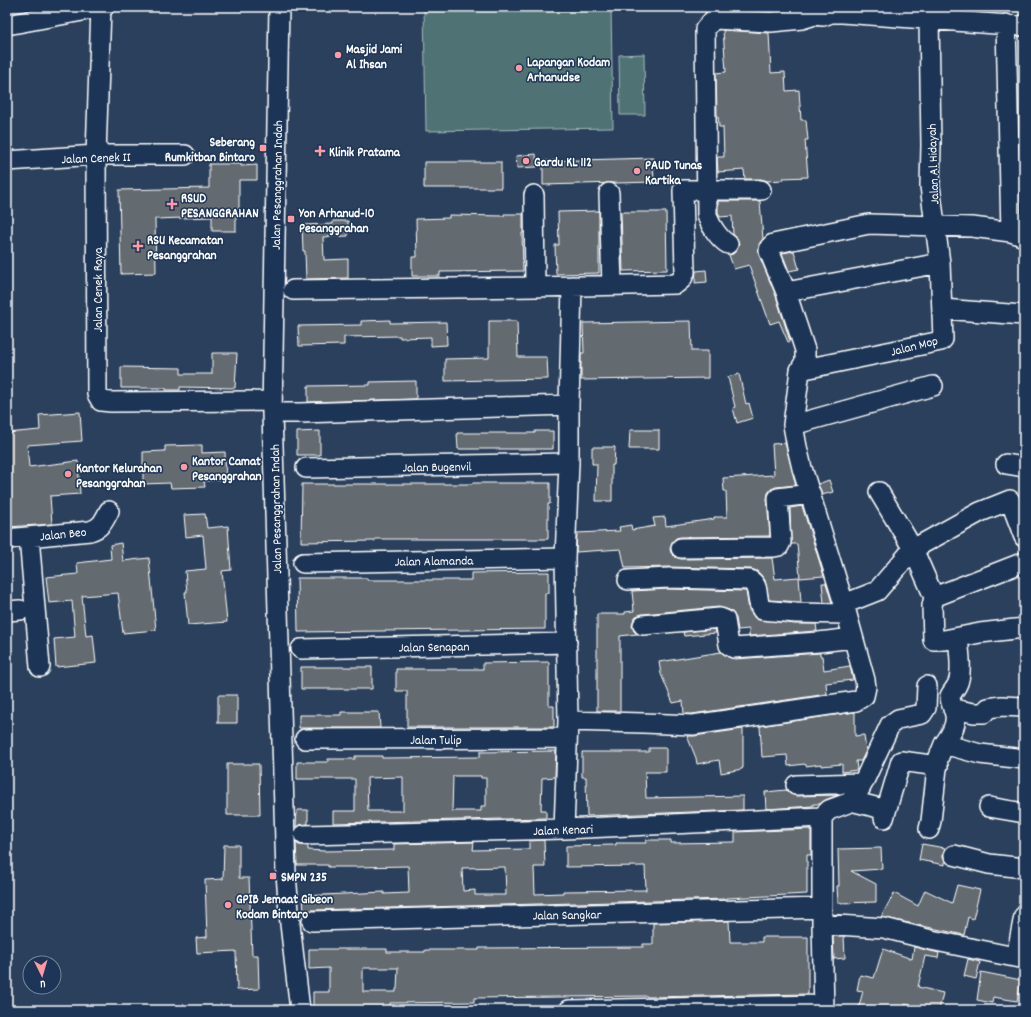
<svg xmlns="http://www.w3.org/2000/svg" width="1031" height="1017" font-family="Dekko,sans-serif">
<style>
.green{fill:#4f7374;stroke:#a7b9ba}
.building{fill:#646b70;stroke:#fff;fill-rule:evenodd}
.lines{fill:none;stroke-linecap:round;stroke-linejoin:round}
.minor-casing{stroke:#fff;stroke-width:22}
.minor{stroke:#1d3557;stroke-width:19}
.poi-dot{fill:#ff9aa2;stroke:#1d3557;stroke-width:1.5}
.labels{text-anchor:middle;stroke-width:3;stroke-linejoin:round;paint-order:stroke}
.poi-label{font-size:13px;font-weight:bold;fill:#fff;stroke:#1d3557;text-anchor:start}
.street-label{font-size:13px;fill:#fff;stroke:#1d3557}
</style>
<rect width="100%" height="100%" fill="#2b405c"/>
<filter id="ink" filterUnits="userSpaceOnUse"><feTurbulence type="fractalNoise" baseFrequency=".025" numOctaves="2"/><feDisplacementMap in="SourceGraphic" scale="8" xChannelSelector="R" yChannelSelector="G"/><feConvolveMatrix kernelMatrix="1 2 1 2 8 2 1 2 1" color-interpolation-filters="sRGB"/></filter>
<g filter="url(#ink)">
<path class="green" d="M 424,7 L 611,7 L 613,128 L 426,131 Z
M 644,54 L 645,115 L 620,115 L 619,55 Z"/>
<path class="building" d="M 724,7 L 803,7 L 771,11 L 724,8 Z
M 723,30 L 769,33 L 771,73 L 785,72 L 786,91 L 799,90 L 801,120 L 806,120 L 808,140 L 805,140 L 808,177 L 783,178 L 783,180 L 767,181 L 761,179 L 745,179 L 744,170 L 718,172 L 717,157 L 724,157 L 723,127 L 719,127 L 718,116 L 717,116 L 716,73 L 726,72 Z
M 536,154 L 537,167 L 517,168 L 516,156 Z
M 653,158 L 654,182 L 543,185 L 543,161 Z
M 424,162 L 501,162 L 501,188 L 424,188 Z
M 209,164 L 241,164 L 241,166 L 257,165 L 257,180 L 239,180 L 239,214 L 236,214 L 236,231 L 212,231 L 212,217 L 155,219 L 156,273 L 121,274 L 119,190 L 209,188 Z
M 718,201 L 760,201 L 763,239 L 759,244 L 759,255 L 776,296 L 790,341 L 788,342 L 779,321 L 770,324 L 749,265 L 734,269 L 729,255 L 733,254 L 737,250 L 739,244 L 738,240 L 733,234 L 732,216 L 720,217 L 718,212 Z
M 599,211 L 599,273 L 556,274 L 555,245 L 559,245 L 558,212 Z
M 621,212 L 666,212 L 667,270 L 623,271 Z
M 504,214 L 523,214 L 523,233 L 522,233 L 523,271 L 440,272 L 440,276 L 412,276 L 412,257 L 417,257 L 416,219 L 449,218 L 449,215 L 504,216 Z
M 333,221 L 348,221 L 348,236 L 323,237 L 324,260 L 348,259 L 348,278 L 306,279 L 305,251 L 303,251 L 302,225 L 333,224 Z
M 794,251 L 799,269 L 789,271 L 782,253 Z
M 706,270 L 707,282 L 695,283 L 696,271 Z
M 390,320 L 390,323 L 446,322 L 447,345 L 431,346 L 431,337 L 400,338 L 400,336 L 344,337 L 344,345 L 299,346 L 298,326 L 361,325 L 361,321 Z
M 489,321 L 517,321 L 518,357 L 547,357 L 548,379 L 445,381 L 445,359 L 489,358 Z
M 691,321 L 692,351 L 708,351 L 708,378 L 581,380 L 581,353 L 584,353 L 583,323 Z
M 212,353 L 237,353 L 235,388 L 180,387 L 180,390 L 166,390 L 166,388 L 121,388 L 121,367 L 181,368 L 181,374 L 212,374 Z
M 739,374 L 746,404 L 749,403 L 753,418 L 737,423 L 733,408 L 735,407 L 728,377 Z
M 416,381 L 416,399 L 308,402 L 308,386 L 370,385 L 370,382 Z
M 80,412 L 82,441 L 27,445 L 29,467 L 78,461 L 80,494 L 50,496 L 52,524 L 7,527 L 7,433 L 40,430 L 39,415 Z
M 630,430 L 659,430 L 659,449 L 629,449 Z
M 320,431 L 320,455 L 297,455 L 297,432 Z
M 535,431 L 553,431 L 553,449 L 458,449 L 457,433 L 535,433 Z
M 785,443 L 796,485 L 776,487 L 771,489 L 768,493 L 767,499 L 770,536 L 681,537 L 676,538 L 672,542 L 670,549 L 671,553 L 675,557 L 681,559 L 772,558 L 775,579 L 799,577 L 801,602 L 769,600 L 765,580 L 757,571 L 751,569 L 669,567 L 625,568 L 621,549 L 576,552 L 577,533 L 620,531 L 619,527 L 631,525 L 632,530 L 655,526 L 653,518 L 665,517 L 666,526 L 714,519 L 714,517 L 727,517 L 726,491 L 724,491 L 723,478 L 774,475 L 772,444 Z
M 202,445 L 202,453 L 225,452 L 226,480 L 204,481 L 205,487 L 171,488 L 170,483 L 143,484 L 143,452 L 165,451 L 165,446 Z
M 592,447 L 615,447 L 614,465 L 612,465 L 612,501 L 596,501 L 597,464 L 592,464 Z
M 829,480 L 833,492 L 822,495 L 818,484 Z
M 472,483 L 550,483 L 550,504 L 548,504 L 548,539 L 375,539 L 375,541 L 301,542 L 302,484 L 472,484 Z
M 802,506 L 824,576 L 800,578 L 797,544 L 791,544 L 790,508 Z
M 205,514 L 207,528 L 228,526 L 231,570 L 222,571 L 227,622 L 188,625 L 185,592 L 187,592 L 185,571 L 206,569 L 203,535 L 186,537 L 184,515 Z
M 121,543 L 123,561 L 149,558 L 156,630 L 123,633 L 118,593 L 82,596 L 86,636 L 93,635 L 96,663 L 56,667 L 54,639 L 75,637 L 72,601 L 49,603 L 46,577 L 78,574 L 77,563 L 111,559 L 110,545 Z
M 549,572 L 549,593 L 545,593 L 545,629 L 298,632 L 297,578 L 367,578 L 367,580 L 471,580 L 471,573 Z
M 822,583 L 826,583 L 832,603 L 824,603 Z
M 669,589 L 746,591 L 749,610 L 756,619 L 795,624 L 816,624 L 817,631 L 749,636 L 749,629 L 738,630 L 736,618 L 733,613 L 729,610 L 719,607 L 642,614 L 636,616 L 633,621 L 632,626 L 634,631 L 637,634 L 620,636 L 620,711 L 597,711 L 597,614 L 625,614 L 625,612 L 634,611 L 632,591 Z
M 715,629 L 716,633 L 684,636 L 683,632 Z
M 721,652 L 728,657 L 735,659 L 820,653 L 820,656 L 822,656 L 824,670 L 850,666 L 853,680 L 826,683 L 827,694 L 692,714 L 684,714 L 683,701 L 673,703 L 661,674 L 659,662 Z
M 549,662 L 549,706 L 554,706 L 554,727 L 407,727 L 407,691 L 396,691 L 396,669 L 483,669 L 483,663 Z
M 301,667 L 372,667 L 372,689 L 301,689 Z
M 218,695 L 237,695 L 237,723 L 218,723 Z
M 341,712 L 379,712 L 380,728 L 299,728 L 299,715 L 341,715 Z
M 855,712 L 855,736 L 864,735 L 866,751 L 861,761 L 856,761 L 857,770 L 842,772 L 842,764 L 821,766 L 821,764 L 806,766 L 805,764 L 788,766 L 787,755 L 762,757 L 760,726 Z
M 743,729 L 743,768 L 742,768 L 742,769 L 721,773 L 719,760 L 697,764 L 696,758 L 687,736 L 694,736 Z
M 649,748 L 666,748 L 666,772 L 645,772 L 646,798 L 743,796 L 743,810 L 587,816 L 586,777 L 582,777 L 582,752 L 649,752 Z
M 556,751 L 555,777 L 542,778 L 541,810 L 546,810 L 546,818 L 333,823 L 333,811 L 355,811 L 355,779 L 297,779 L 297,762 L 328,762 L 328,759 L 355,759 L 355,756 L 382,756 L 382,758 L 480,757 L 480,752 ZM 453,776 L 481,776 L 481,778 L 486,778 L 486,806 L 481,806 L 481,811 L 452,811 ZM 403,777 L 403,811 L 368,811 L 367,778 Z
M 227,764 L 259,764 L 260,815 L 227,815 Z
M 786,790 L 790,794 L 796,796 L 838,795 L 825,800 L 820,804 L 813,804 L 813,806 L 766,809 L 765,792 Z
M 297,810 L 308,810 L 308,824 L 299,825 L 296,827 Z
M 811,829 L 811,855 L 807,855 L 807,894 L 727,898 L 727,899 L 312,910 L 307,911 L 304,914 L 303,896 L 384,892 L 384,894 L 409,893 L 408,866 L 356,867 L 328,867 L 328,865 L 297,865 L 296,843 L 299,845 L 308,846 L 308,850 L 324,851 L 394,850 L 394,844 L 474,842 L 473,850 L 529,849 L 529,841 L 544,840 L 545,867 L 534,867 L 535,894 L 563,893 L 563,891 L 646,890 L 645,866 L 566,867 L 566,846 L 616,845 L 616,843 L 646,843 L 646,840 L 671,840 L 671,843 L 735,842 L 735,832 ZM 505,867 L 506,895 L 475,895 L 475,890 L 463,891 L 462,868 Z
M 922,844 L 945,848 L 943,853 L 943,858 L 945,861 L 945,865 L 919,860 Z
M 224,845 L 239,845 L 239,878 L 249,878 L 252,955 L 258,955 L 259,989 L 237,990 L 236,951 L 197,953 L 196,938 L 207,937 L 205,880 L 223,879 Z
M 881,848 L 882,869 L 851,871 L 876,884 L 876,902 L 838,903 L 837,886 L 839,886 L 838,849 Z
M 957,885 L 980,890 L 973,919 L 968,917 L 964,935 L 881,917 L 894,893 L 918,906 L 925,890 L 952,903 Z
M 729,921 L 730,942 L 762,942 L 762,937 L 808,937 L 808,994 L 647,997 L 647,996 L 474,998 L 474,1002 L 390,1003 L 390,1010 L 313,1010 L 313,992 L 329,992 L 329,968 L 309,969 L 309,949 L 387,949 L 387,952 L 425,952 L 425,950 L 479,950 L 479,948 L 643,947 L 643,944 L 653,944 L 653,923 ZM 363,968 L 398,968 L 397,989 L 396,989 L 396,992 L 363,992 Z
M 833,936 L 844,936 L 845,958 L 834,959 Z
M 914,947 L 939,953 L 938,958 L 925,956 L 918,987 L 943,993 L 939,1010 L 932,1010 L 905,1004 L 904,1010 L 858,1010 L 863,991 L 857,990 L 860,975 L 874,978 L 883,949 L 912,959 Z
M 968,959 L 980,962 L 976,979 L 964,976 Z
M 981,972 L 1021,980 L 1017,1001 L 993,997 L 992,1003 L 977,1000 Z"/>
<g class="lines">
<defs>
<path id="minor" d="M 101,7 L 96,155 L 97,394 L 101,401 L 111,402 L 272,401
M 279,7 L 272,413 L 286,874 L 290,924 L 300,1010
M 714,19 L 771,22 L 802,19 L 815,15 L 823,16 L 831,13 L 842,13 L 1024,26
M 714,19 L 705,29 L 707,214 C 709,224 719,239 728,244
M 1006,24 L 1011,232
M 7,25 L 104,7
M 7,161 L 96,155 L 185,155
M 609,193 L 612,285
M 534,195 L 535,287
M 293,290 L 535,287 L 676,284 L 682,279 L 685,272 L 683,190 L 761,190
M 786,292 L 769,251 L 770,247 L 773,244 L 869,224 L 972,227 L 1011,232 L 1024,237
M 942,309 L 1024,315
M 800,370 L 941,341 L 943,339 L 940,263 L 930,186 L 931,145 L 929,18
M 933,386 L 793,425 L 800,370 L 805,361 L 805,350 L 786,292 L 940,263
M 272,413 L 300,413 L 569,405
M 1006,464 L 1024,467
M 306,468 L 569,463
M 879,492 L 913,549 L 934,597 L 1024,562
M 29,537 L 40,667
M 7,539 L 90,531 C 101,528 104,521 109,511
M 681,548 L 774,547 L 779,546 L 781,542 L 778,498 L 811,494
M 303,563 L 565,558
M 628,580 L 669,578 L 750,580 C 761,586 755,601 762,610 L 796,613 L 846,614
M 934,597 L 932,606 L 933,640 L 944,640 L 980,633 L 1024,628
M 844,604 L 877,591 L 913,549 L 980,512 L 1010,500 L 1024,537
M 7,611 L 20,610
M 643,625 L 720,618 L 725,620 L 729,645 L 734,648 L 819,642 L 853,638
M 301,649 L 567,643
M 953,709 L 974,713 L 984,713 L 988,708 L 1002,706 L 1024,707
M 568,721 L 643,723 L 693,725 L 856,701 L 864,696 L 866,687 L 865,680 L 844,604 L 802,468 L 797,447 L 793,425
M 305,739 L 567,738
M 944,744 C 950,736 957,726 955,715 C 954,708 950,704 950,696 C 952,692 955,689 957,685 C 963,674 959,650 958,638
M 796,785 L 863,783
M 851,801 L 883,809
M 989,807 L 1024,813
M 884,818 L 901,761 L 938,766
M 564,829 L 568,721 L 565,558 L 569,463 L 569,405 L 572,286
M 929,829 L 931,821 L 938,759 L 944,744 L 980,754 L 1024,759
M 304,835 L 564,829 L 822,817
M 954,855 L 989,864 L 1024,868
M 312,921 L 822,908
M 822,924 L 884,928 L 931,940 L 1024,959
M 1016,957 L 1024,916
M 569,1010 L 824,1005
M 824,1010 L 822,924 L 822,817 L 829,810 L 848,803 L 855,798 L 863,783 L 890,725 L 898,719 L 922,714 L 926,708 L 927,686"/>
</defs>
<use href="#minor" class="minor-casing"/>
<use href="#minor" class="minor"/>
</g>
</g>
<g class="poi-dot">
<circle cx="338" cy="55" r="4"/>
<circle cx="519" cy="68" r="4"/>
<rect x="259" y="144" width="8" height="8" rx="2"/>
<path d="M318 145h4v4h4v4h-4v4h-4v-4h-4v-4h4z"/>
<circle cx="526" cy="161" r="4"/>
<circle cx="637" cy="171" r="4"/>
<path d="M170 198h4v4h4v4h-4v4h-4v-4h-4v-4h4z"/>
<rect x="287" y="215" width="8" height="8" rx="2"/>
<path d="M136 240h4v4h4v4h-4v4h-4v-4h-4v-4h4z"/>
<circle cx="184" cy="467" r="4"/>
<circle cx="68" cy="474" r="4"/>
<rect x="269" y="872" width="8" height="8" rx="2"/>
<circle cx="228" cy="905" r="4"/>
</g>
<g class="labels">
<g class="poi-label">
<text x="346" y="53">Masjid Jami<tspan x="346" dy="15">Al Ihsan</tspan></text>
<text x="527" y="66">Lapangan Kodam<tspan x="527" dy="15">Arhanudse</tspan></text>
<text x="255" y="146" text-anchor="end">Seberang<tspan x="255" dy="15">Rumkitban Bintaro</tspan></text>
<text x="329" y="156">Klinik Pratama</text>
<text x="534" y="166">Gardu KL 112</text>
<text x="645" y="169">PAUD Tunas<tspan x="645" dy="15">Kartika</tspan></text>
<text x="181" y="202">RSUD<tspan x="181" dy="15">PESANGGRAHAN</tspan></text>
<text x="299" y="217">Yon Arhanud-10<tspan x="299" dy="15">Pesanggrahan</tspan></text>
<text x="147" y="244">RSU Kecamatan<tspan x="147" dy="15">Pesanggrahan</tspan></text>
<text x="192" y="465">Kantor Camat<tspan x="192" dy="15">Pesanggrahan</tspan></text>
<text x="76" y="472">Kantor Kelurahan<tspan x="76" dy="15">Pesanggrahan</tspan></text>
<text x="281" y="881">SMPN 235</text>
<text x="236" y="903">GPIB Jemaat Gibeon<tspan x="236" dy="15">Kodam Bintaro</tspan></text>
</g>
<g class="street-label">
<text transform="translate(96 157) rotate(-2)" y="5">Jalan Cenek II</text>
<text transform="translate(932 164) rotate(-92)" y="5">Jalan Al Hidayah</text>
<text transform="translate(276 185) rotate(-89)" y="5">Jalan Pesanggrahan Indah</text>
<text transform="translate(97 290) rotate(-90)" y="5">Jalan Cenek Raya</text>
<text transform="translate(914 345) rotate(-14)" y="5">Jalan Mop</text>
<text transform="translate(437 466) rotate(-1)" y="5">Jalan Bugenvil</text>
<text transform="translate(275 509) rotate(-91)" y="5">Jalan Pesanggrahan Indah</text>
<text transform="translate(63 533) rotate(-6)" y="5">Jalan Beo</text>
<text transform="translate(434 560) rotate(-1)" y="5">Jalan Alamanda</text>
<text transform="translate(434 646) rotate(-1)" y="5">Jalan Senapan</text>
<text x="436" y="744">Jalan Tulip</text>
<text transform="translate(563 829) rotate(-2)" y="5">Jalan Kenari</text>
<text transform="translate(567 914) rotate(-1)" y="5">Jalan Sangkar</text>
</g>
</g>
<rect width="1031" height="1017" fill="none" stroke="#1d3557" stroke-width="24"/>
<rect x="12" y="12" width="1007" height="993" fill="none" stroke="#fff" stroke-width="1.5" filter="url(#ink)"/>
<g transform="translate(42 975) rotate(175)"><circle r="19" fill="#1d3557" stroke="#77869a"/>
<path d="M0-3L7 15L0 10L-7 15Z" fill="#ff9aa2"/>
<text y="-6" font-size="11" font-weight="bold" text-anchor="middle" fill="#ffffff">U</text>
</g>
</svg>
